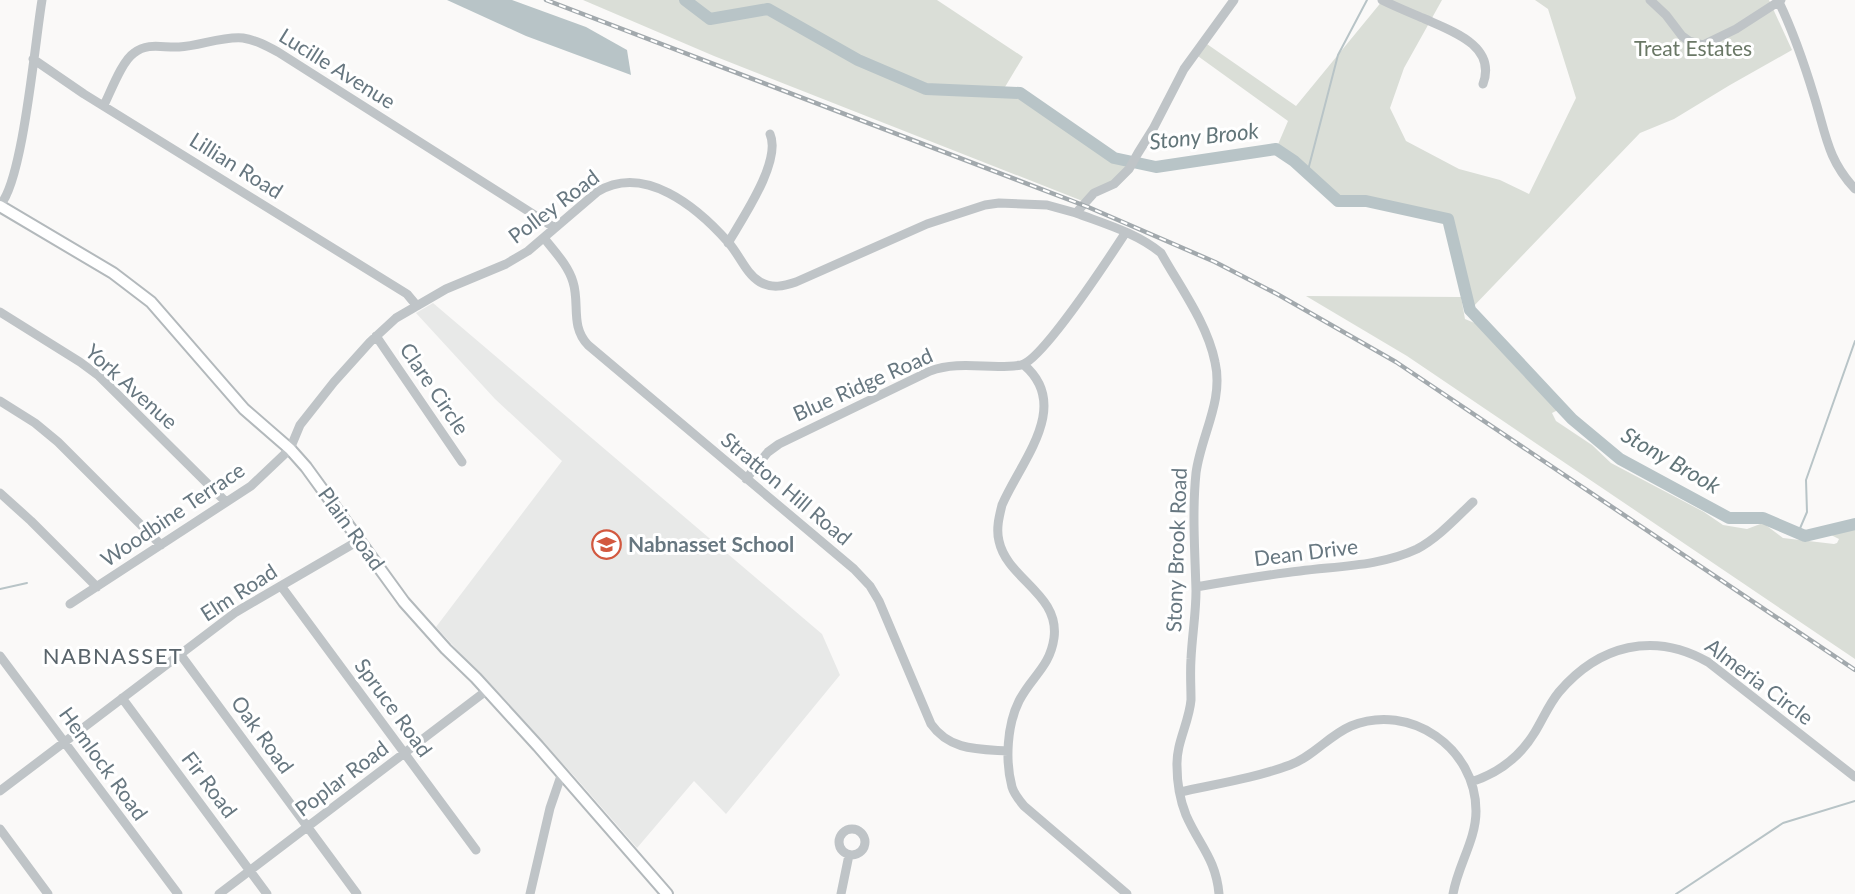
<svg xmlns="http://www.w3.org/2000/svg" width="1855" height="894" font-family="Lato,sans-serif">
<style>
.built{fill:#e8e9e8}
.green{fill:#daded7}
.water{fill:#b8c4c7}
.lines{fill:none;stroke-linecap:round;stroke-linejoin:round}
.stream{stroke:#b8c4c7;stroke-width:2}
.river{stroke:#b8c4c7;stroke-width:12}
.major-casing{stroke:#b3b9bc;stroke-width:14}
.minor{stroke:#bfc4c7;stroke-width:9}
.major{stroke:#fff;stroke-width:10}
.rail-casing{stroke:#a2a9ad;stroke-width:4.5}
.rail{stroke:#fff;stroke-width:2;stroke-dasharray:7;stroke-linecap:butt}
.labels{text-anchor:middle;stroke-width:6;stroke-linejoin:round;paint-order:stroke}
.park-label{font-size:21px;fill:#6a7866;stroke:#fff}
.street-label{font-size:21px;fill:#677780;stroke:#fff}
.poi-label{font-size:21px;font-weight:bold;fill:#677780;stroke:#fff;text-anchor:start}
.water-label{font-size:22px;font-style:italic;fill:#627579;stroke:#fff}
.neighbourhood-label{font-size:22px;letter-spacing:1.5px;fill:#59646b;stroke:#fff}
</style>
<rect width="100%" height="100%" fill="#faf9f8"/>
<path class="built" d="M 433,303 L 822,634 L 840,675 L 726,814 L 694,781 L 637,848 L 575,777 L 436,627 L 562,461 L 495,399 L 416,313 Z"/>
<path class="green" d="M 583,0 L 937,0 L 1023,57 L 1002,92 L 1020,93 L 1129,169 L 1085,202 L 714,56 Z
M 1383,0 L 1442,0 L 1404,68 L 1390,108 L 1406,141 L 1459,169 L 1500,180 L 1529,194 L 1576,98 L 1548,9 L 1535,0 L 1769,0 L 1792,50 L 1730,85 L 1674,119 L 1640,133 L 1470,310 L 1448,219 L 1367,201 L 1338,201 L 1276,149 L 1288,121 L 1195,54 L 1204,42 L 1296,106 Z
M 1306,296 L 1461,297 L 1465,319 L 1477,324 L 1523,375 L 1554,403 L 1558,410 L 1552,413 L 1556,421 L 1592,445 L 1611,463 L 1704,512 L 1723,525 L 1747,529 L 1763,523 L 1783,538 L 1834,544 L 1837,543 L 1839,539 L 1831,535 L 1832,531 L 1855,528 L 1855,659 L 1407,356 Z"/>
<path class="water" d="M 447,0 L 512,0 L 586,27 L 627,50 L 631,75 L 526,36 Z"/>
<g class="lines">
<path class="stream" d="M 1307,174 L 1338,55 L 1367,0
M 1798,533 L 1807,512 L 1806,480 L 1855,341
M 0,589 L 27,583
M 1676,894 L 1783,823 L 1855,801"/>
<path class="river" d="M 685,0 L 710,19 L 768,9 L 858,60 L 926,89 L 1020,93 L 1114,158 L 1156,167 L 1276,149 L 1294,161 L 1338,201 L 1366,201 L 1448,219 L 1470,310 L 1572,419 L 1620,459 L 1729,518 L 1763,518 L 1805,536 L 1855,524"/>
<defs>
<path id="major" d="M 0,206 L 113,273 L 151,302 L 244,409 L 290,449 L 306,467 L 404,602 L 446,649 L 476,678 L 538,746 L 667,894"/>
</defs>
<use href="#major" class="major-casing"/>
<path class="minor" d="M 1382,0 C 1396,7 1411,13 1425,19 C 1452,31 1497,46 1483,84
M 1650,0 L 1666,15 L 1682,36 L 1689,41 L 1703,45 L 1736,29 L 1781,0
M 1778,0 C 1793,31 1804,63 1814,96 C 1826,134 1827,159 1855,189
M 33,59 L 84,94 L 407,294 L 417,306
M 104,105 C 111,91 122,61 134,53 C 148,42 163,48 179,47 C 200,46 222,36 243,38 C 256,40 267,46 278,52 L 555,228
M 0,205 C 23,181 35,41 42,0
M 544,238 C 554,251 568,265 573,282 C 580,304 570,326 588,345 L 854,569 L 870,586 L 879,601 L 931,724 C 950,751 979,749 1008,751
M 728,243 C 742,219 782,161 770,134
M 0,312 L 80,362 L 99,376 L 226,502
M 376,336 L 462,462
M 1024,365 C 1072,406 1021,461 1002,505 C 999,517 996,529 999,541 C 1007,579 1060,594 1054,638 C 1050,667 1031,677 1019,701 C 1007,725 1005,761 1012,787 C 1014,794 1019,800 1024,806 L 1127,894
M 0,401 L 35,423 L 58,442 L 161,545
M 746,479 L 768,452 L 779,444 L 930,371 C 961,360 990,370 1021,365 C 1042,361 1111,255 1126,232
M 0,493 L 31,521 L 97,587
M 281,586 L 476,850
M 1196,587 C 1230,581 1265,575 1300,571 C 1339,566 1381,566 1417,549 C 1438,538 1456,518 1473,502
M 70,604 L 251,486 L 290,449 L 300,425 L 334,382 L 370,342 L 396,318 L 446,289 L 506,264 L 528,251 L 597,192 C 644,163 697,207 728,242 C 739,254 746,274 760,282 C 772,289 784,286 796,282 L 927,224 L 985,205 L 999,203 L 1047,205 L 1076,213
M 180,654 L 357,894
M 0,656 L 178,894
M 122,698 L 267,894
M 1471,782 C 1499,773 1520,757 1535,732 C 1543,719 1549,704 1559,692 C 1599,645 1654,631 1708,662 L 1855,777
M 0,791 L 236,612 L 358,541
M 1180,792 C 1216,784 1255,778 1290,765 C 1314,756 1328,736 1351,726 C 1410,702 1476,748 1476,811 C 1476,840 1458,865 1453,894
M 0,829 L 48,894
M839 842a13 13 0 1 1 26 0a13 13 0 1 1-26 0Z
M 219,894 L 486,691
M 530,894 L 550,808 L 562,773
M 841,894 L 849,855
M 1219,894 C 1216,859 1199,845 1186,815 C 1180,800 1177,782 1177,766 C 1176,743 1189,723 1191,700 C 1191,686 1190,673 1191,659 C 1192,636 1196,614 1196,591 C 1195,552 1192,512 1196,473 C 1201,435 1224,401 1215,362 C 1207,323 1180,287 1161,253 C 1137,233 1105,224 1076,213 L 1094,193 L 1114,184 L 1129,169 L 1138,153 L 1153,129 L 1184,69 L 1234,0"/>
<use href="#major" class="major"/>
<defs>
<path id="rail" d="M 546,0 L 1088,207 L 1215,262 L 1277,294 L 1396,362 L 1855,670"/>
</defs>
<use href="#rail" class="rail-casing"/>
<use href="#rail" class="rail"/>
</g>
<defs>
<symbol id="school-ring" viewBox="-11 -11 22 22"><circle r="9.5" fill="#fff" stroke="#d2583f" stroke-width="1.5"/><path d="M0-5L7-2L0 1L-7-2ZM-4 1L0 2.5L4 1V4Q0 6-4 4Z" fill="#d2583f"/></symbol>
</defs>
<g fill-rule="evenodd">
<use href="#school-ring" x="590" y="528" width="33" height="33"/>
</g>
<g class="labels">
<g class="park-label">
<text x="1693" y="56">Treat Estates</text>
</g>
<g class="street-label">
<text transform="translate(337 69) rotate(32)" y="7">Lucille Avenue</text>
<text transform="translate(236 166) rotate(32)" y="7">Lillian Road</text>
<text transform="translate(554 207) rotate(-37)" y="7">Polley Road</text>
<text transform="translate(863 385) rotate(-24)" y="7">Blue Ridge Road</text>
<text transform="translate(131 387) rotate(42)" y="7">York Avenue</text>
<text transform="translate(434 389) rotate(56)" y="7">Clare Circle</text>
<text transform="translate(786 489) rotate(40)" y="7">Stratton Hill Road</text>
<text transform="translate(173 515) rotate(-34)" y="7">Woodbine Terrace</text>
<text transform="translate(351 529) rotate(54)" y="7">Plain Road</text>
<text transform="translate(1177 550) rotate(-88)" y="7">Stony Brook Road</text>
<text transform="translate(1306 553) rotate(-7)" y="7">Dean Drive</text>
<text transform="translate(239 593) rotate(-33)" y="7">Elm Road</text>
<text transform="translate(1759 682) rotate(37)" y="7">Almeria Circle</text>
<text transform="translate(393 708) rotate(54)" y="7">Spruce Road</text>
<text transform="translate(262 735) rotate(54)" y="7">Oak Road</text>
<text transform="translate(103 764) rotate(54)" y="7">Hemlock Road</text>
<text transform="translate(342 779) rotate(-37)" y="7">Poplar Road</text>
<text transform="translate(209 785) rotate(53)" y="7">Fir Road</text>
</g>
<g class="poi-label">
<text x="628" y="552">Nabnasset School</text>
</g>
<g class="water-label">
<text transform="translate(1204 136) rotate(-6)" y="8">Stony Brook</text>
<text transform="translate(1671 460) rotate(30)" y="8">Stony Brook</text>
</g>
<g class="neighbourhood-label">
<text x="113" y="664">NABNASSET</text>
</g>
</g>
</svg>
